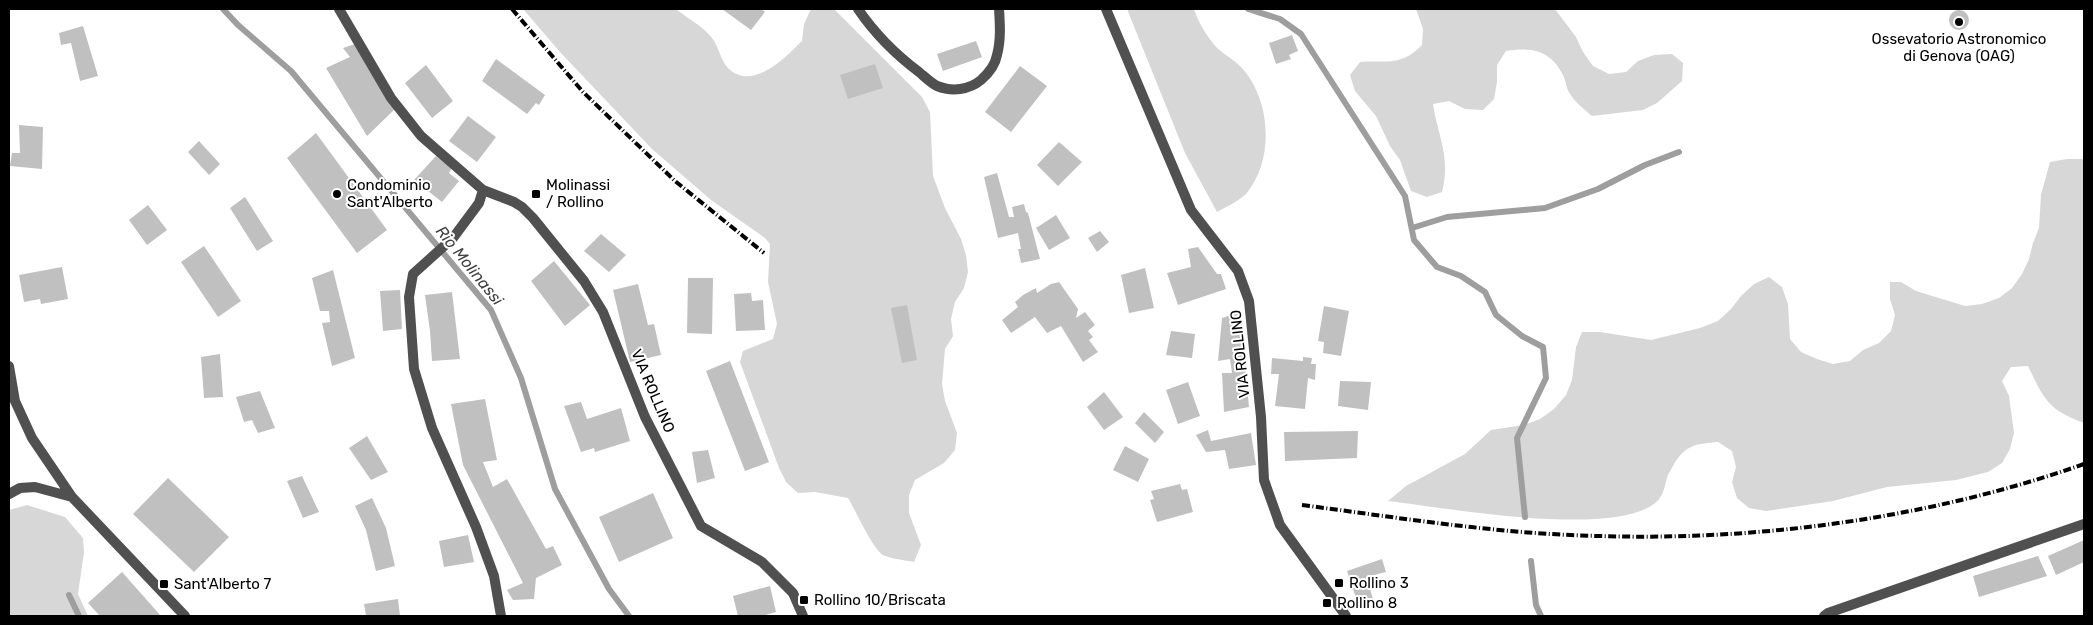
<svg xmlns="http://www.w3.org/2000/svg" width="2093" height="625" font-family="Rubik,sans-serif">
<style>
.green{fill:#d7d7d7}
.lines{fill:none;stroke-linecap:round;stroke-linejoin:round}
.stream{stroke:#9e9e9e;stroke-width:6}
.building{fill:#c0c0c0}
.street{stroke:#505050;stroke-width:10}
.rail{stroke:#000;stroke-width:4;stroke-dasharray:8 2.5 1 2.5;stroke-linecap:butt}
.poi-dot{fill:#000;stroke:#fff;stroke-width:2}
.labels{text-anchor:middle;stroke-width:4;stroke-linejoin:round;paint-order:stroke}
.poi-label{font-size:15px;fill:#000;stroke:#fff;text-anchor:start}
.street-label{font-size:15px;fill:#000;stroke:#fff}
.water-label{font-size:16px;font-style:italic;fill:#3f3f3f;stroke:#fff}
</style>
<rect width="100%" height="100%" fill="#fff"/>
<path class="green" d="M 523,9 L 676,9 C 688,19 702,25 712,38 C 719,47 720,59 728,68 C 752,92 785,58 802,41 L 804,24 L 811,9 L 834,9 L 922,97 L 930,112 L 933,176 L 945,208 L 961,239 L 966,255 L 968,272 L 964,288 L 955,302 L 951,319 L 953,336 L 945,349 L 942,384 L 945,401 L 957,433 L 955,450 L 944,463 L 915,480 L 909,495 L 909,513 L 921,545 L 914,562 C 905,560 891,559 883,555 C 872,548 856,511 848,498 L 815,492 L 798,493 L 786,482 L 779,468 L 740,362 L 743,351 L 773,339 L 777,324 L 768,282 L 770,244 L 765,238 L 711,200 L 652,149 L 560,52 Z
M 1127,9 L 1194,9 C 1198,22 1208,38 1217,48 C 1225,55 1234,60 1241,67 C 1271,99 1275,160 1246,194 C 1239,201 1226,207 1217,212 L 1185,153 Z
M 1416,9 L 1555,9 L 1576,37 L 1583,52 L 1593,66 L 1609,74 L 1626,72 L 1638,61 L 1654,55 L 1672,54 L 1683,63 L 1682,81 L 1657,103 L 1643,110 L 1592,116 C 1584,109 1576,103 1570,94 C 1566,88 1566,81 1563,75 C 1550,50 1532,47 1506,51 L 1497,65 L 1497,82 L 1494,99 L 1483,110 L 1465,109 L 1449,101 L 1433,104 C 1438,137 1451,157 1442,192 L 1427,197 L 1411,191 L 1400,160 L 1390,146 L 1376,116 L 1355,91 L 1350,75 L 1360,62 C 1388,60 1400,67 1422,45 L 1423,29 Z
M 2067,159 L 2084,159 L 2084,423 C 2048,410 2044,399 2028,366 L 2011,367 L 2002,381 L 2009,396 L 2014,433 L 2010,449 L 2002,463 L 1988,472 L 1956,480 L 1887,487 L 1833,501 L 1766,511 L 1749,508 L 1737,498 L 1732,482 L 1736,467 L 1732,451 L 1718,442 C 1697,444 1686,444 1674,464 C 1672,469 1668,473 1667,478 C 1664,489 1663,499 1651,506 C 1601,536 1448,508 1388,501 L 1406,486 L 1465,454 L 1491,430 L 1524,425 L 1540,419 L 1554,409 L 1566,395 L 1572,380 L 1576,347 L 1582,332 L 1600,332 L 1651,340 L 1700,328 L 1718,321 L 1731,309 L 1741,296 L 1754,284 L 1769,277 L 1782,287 L 1788,304 L 1790,339 L 1801,352 L 1817,359 L 1833,364 L 1850,361 L 1863,350 L 1879,343 L 1891,331 L 1895,315 L 1890,299 L 1890,282 L 1901,282 L 1916,291 L 1965,306 L 1982,304 L 1999,298 L 2012,288 L 2022,274 L 2029,259 L 2033,243 L 2039,228 L 2041,195 L 2050,162 Z
M 27,505 L 65,517 L 83,538 L 84,552 L 78,594 L 88,616 L 9,616 L 9,510 Z"/>
<g class="lines">
<path class="stream" d="M 223,9 L 238,25 L 291,71 L 491,310 L 521,378 L 555,489 L 609,589 L 629,616
M 1248,9 L 1280,19 L 1301,34 L 1405,196 L 1414,240 L 1437,267 L 1461,276 L 1485,292 L 1496,315 L 1522,336 L 1543,347 L 1546,378 L 1517,438 L 1525,517
M 1412,228 L 1447,217 L 1545,208 L 1598,189 L 1645,165 L 1679,152
M 1531,561 L 1536,605 L 1541,616
M 69,595 L 79,616"/>
</g>
<path class="building" d="M 722,9 L 761,9 L 765,12 L 751,30 Z
M1949 20a10 10 0 1 1 20 0a10 10 0 1 1-20 0Z
M 83,26 L 98,76 L 80,81 L 71,43 L 61,45 L 59,33 Z
M 1292,35 L 1298,51 L 1289,55 L 1291,59 L 1276,64 L 1269,43 Z
M 976,41 L 982,57 L 943,71 L 937,54 Z
M 355,44 L 395,109 L 367,136 L 326,68 L 350,57 L 343,48 Z
M 496,59 L 545,95 L 539,105 L 536,103 L 527,114 L 482,81 Z
M 875,64 L 883,88 L 848,99 L 840,75 Z
M 426,65 L 453,101 L 432,118 L 405,83 Z
M 1020,66 L 1047,86 L 1011,132 L 985,112 Z
M 468,116 L 496,137 L 477,162 L 449,141 Z
M 19,125 L 43,127 L 42,169 L 10,166 L 12,153 L 20,153 Z
M 316,133 L 387,230 L 357,253 L 287,158 Z
M 199,141 L 220,164 L 209,175 L 188,152 Z
M 1059,142 L 1082,162 L 1058,186 L 1037,165 Z
M 436,156 L 452,168 L 449,173 L 459,181 L 442,202 L 414,180 Z
M 997,173 L 1009,217 L 1014,217 L 1012,207 L 1024,204 L 1026,212 L 1028,213 L 1040,259 L 1021,263 L 1018,249 L 1021,249 L 1018,233 L 998,238 L 984,177 Z
M 245,197 L 273,241 L 257,251 L 230,208 Z
M 148,205 L 167,230 L 147,245 L 129,220 Z
M 1056,215 L 1070,238 L 1049,250 L 1036,228 Z
M 1100,231 L 1109,242 L 1097,252 L 1088,238 Z
M 601,234 L 626,255 L 609,272 L 584,251 Z
M 204,246 L 241,301 L 218,317 L 181,262 Z
M 1198,247 L 1217,274 L 1221,274 L 1226,289 L 1178,305 L 1167,273 L 1191,267 L 1188,249 Z
M 554,261 L 590,305 L 565,326 L 531,281 Z
M 62,267 L 68,299 L 41,304 L 40,299 L 24,302 L 19,275 Z
M 1145,268 L 1154,308 L 1129,313 L 1121,275 Z
M 333,270 L 355,358 L 332,366 L 322,323 L 330,322 L 329,311 L 320,311 L 312,278 Z
M 688,278 L 713,278 L 712,334 L 687,333 Z
M 1059,282 L 1078,309 L 1076,318 L 1085,312 L 1095,325 L 1088,331 L 1093,337 L 1089,340 L 1098,352 L 1083,362 L 1061,326 L 1047,333 L 1035,317 L 1011,333 L 1002,320 L 1018,307 L 1015,302 L 1023,295 L 1036,288 L 1037,293 L 1051,284 Z
M 638,284 L 648,325 L 654,324 L 661,355 L 630,362 L 613,290 Z
M 400,290 L 402,329 L 383,331 L 380,291 Z
M 452,292 L 460,359 L 432,361 L 430,331 L 425,295 Z
M 751,293 L 752,301 L 763,300 L 765,330 L 736,331 L 734,294 Z
M 907,305 L 917,360 L 902,363 L 891,308 Z
M 1324,306 L 1349,311 L 1341,356 L 1323,353 L 1324,342 L 1318,341 Z
M 1240,312 L 1249,407 L 1224,412 L 1222,373 L 1232,373 L 1230,359 L 1218,361 L 1222,318 Z
M 1171,331 L 1195,334 L 1192,358 L 1166,355 Z
M 220,354 L 223,397 L 204,398 L 201,357 Z
M 1303,357 L 1312,358 L 1311,364 L 1316,364 L 1315,380 L 1308,378 L 1305,409 L 1275,406 L 1279,374 L 1271,374 L 1272,358 L 1303,361 Z
M 730,361 L 769,462 L 745,471 L 706,371 Z
M 1340,381 L 1371,382 L 1368,410 L 1338,406 Z
M 1188,382 L 1200,416 L 1178,424 L 1166,390 Z
M 260,391 L 275,428 L 258,433 L 252,420 L 244,422 L 236,397 Z
M 1104,392 L 1123,417 L 1104,430 L 1087,407 Z
M 485,399 L 497,460 L 483,462 L 493,487 L 507,479 L 546,549 L 553,546 L 562,565 L 536,578 L 534,599 L 513,600 L 507,590 L 523,583 L 463,465 L 451,404 Z
M 581,402 L 587,419 L 621,408 L 630,441 L 595,452 L 594,448 L 581,452 L 564,406 Z
M 1144,412 L 1164,432 L 1155,443 L 1135,423 Z
M 1208,430 L 1211,441 L 1251,433 L 1256,465 L 1229,469 L 1225,450 L 1206,452 L 1196,435 Z
M 1358,431 L 1357,458 L 1285,461 L 1284,432 Z
M 367,436 L 388,472 L 371,480 L 349,448 Z
M 1125,446 L 1149,459 L 1138,482 L 1113,470 Z
M 708,450 L 715,478 L 697,483 L 692,452 Z
M 302,476 L 319,512 L 303,518 L 287,481 Z
M 168,478 L 229,537 L 194,572 L 133,514 Z
M 1180,484 L 1182,490 L 1187,489 L 1193,512 L 1157,522 L 1150,500 L 1154,499 L 1151,491 Z
M 653,493 L 673,538 L 619,562 L 599,517 Z
M 372,498 L 386,528 L 395,566 L 376,571 L 366,530 L 355,506 Z
M 468,535 L 474,562 L 444,567 L 439,541 Z
M 2084,540 L 2084,562 L 2056,575 L 2048,556 Z
M 2038,556 L 2047,576 L 1979,597 L 1973,576 Z
M 1382,559 L 1386,572 L 1366,577 L 1375,605 L 1360,610 L 1347,571 Z
M 122,572 L 161,616 L 100,616 L 88,603 Z
M 770,586 L 776,612 L 762,616 L 738,616 L 733,596 Z
M 398,599 L 400,616 L 366,616 L 364,604 Z"/>
<g class="lines">
<path class="street" d="M 339,9 L 391,98 L 421,136 L 483,190
M 858,9 C 875,34 895,54 919,72 C 925,77 931,83 937,86 C 952,92 969,90 981,80 C 989,73 995,66 997,55 C 1001,40 1000,24 999,9
M 1106,9 L 1191,210 L 1238,271 L 1249,301 L 1261,417 L 1264,480 L 1280,525 L 1346,616
M 9,366 L 15,401 L 32,438 L 72,497
M 9,494 L 20,488 L 35,487 L 72,497 L 185,616
M 501,616 L 494,576 L 476,527 L 432,428 L 414,369 L 409,297 L 413,274 L 453,238 L 479,203 L 483,190 L 514,202 L 522,207 L 533,218 L 584,281 L 603,312 L 645,417 L 701,526 L 762,562 L 793,593 L 803,616
M 1824,616 L 1828,613 L 2084,524"/>
<path class="rail" d="M 512,9 L 583,92 L 675,181 L 764,253
M 1302,505 C 1401,518 1499,534 1599,536 C 1761,541 1931,518 2084,464"/>
</g>
<g class="poi-dot">
<circle cx="1959" cy="22" r="5"/>
<circle cx="337" cy="194" r="5"/>
<rect x="531" y="189" width="10" height="10" rx="2.5"/>
<rect x="1334" y="578" width="10" height="10" rx="2.5"/>
<rect x="159" y="579" width="10" height="10" rx="2.5"/>
<rect x="799" y="595" width="10" height="10" rx="2.5"/>
<rect x="1322" y="598" width="10" height="10" rx="2.5"/>
</g>
<g class="labels">
<g class="poi-label">
<text x="1959" y="44" text-anchor="middle">Ossevatorio Astronomico<tspan x="1959" dy="17">di Genova (OAG)</tspan></text>
<text x="347" y="190">Condominio<tspan x="347" dy="17">Sant'Alberto</tspan></text>
<text x="546" y="190">Molinassi<tspan x="546" dy="17">/ Rollino</tspan></text>
<text x="1349" y="588">Rollino 3</text>
<text x="174" y="589">Sant'Alberto 7</text>
<text x="814" y="605">Rollino 10/Briscata</text>
<text x="1337" y="608">Rollino 8</text>
</g>
<g class="street-label">
<text transform="translate(1240 354) rotate(-96)" y="5">VIA ROLLINO</text>
<text transform="translate(653 391) rotate(67)" y="5">VIA ROLLINO</text>
</g>
<g class="water-label">
<text transform="translate(470 265) rotate(51)" y="6">Rio Molinassi</text>
</g>
</g>
<rect width="2093" height="625" fill="none" stroke="#000000" stroke-width="20"/>
</svg>
